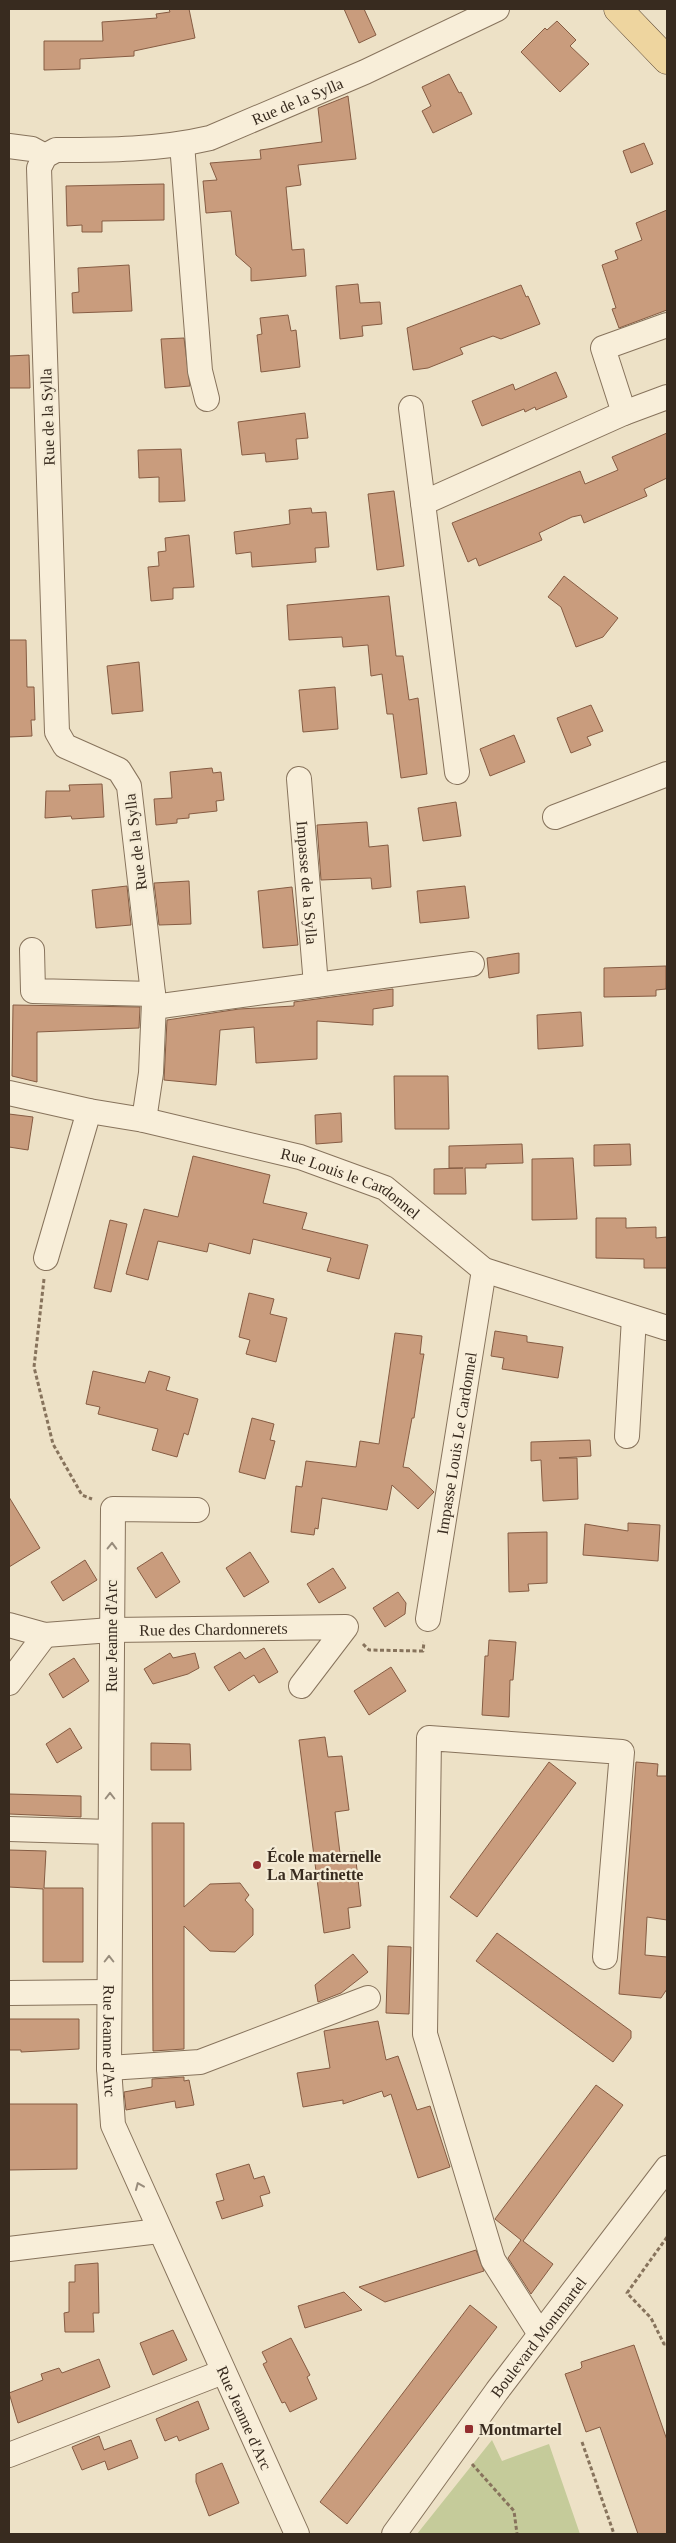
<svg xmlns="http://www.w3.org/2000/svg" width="676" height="2543" font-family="'Times New Roman',serif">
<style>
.green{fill:#c5cb9a}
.building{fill:#c99c7d;stroke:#865c43}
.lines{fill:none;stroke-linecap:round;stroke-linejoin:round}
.minor-casing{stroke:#87735c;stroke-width:26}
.major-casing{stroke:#554130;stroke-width:29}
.path{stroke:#87735c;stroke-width:3;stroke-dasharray:4 2.5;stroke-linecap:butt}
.minor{stroke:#f8eed9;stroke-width:24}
.major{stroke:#eed59f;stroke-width:28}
.oneway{stroke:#988c7c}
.poi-dot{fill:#942e30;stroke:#f4ebd5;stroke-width:2}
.labels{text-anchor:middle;stroke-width:4.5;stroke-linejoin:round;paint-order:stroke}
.street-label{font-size:16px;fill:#382b1f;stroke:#f4ebd5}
.poi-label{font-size:16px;font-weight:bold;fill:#382b1f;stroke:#f4ebd5;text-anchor:start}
</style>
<rect width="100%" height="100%" fill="#ede1c6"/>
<path class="green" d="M 492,2440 L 502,2461 L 549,2444 L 580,2534 L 417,2534 Z"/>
<path class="building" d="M 169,9 L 189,9 L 195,38 L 134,51 L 134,56 L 80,59 L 80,69 L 44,70 L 44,41 L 103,41 L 102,22 L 157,18 L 156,14 L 170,12 Z
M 344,9 L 364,9 L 376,35 L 359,43 Z
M 557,21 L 576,40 L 570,46 L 589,64 L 560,92 L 521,52 L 545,28 L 547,30 Z
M 449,74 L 459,93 L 461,92 L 472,114 L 433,133 L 422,111 L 431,106 L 422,87 Z
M 348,96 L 356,159 L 298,165 L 301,185 L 286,187 L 292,250 L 304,249 L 306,276 L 251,281 L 251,268 L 236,255 L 231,211 L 206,213 L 203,181 L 217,180 L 210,163 L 261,159 L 260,150 L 322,142 L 318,108 Z
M 644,143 L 653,164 L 631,173 L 623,151 Z
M 164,184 L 164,220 L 102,221 L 102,232 L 82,232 L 82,225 L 67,226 L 66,186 Z
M 667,210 L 667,310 L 619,328 L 612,309 L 616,308 L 602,265 L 618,259 L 615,251 L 642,240 L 636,223 Z
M 129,265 L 132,311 L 73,313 L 72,293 L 79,292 L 78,268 Z
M 358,284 L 360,303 L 380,302 L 382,324 L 362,326 L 363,336 L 340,339 L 336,286 Z
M 521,285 L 526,297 L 528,296 L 540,324 L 501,339 L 493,336 L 460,348 L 463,354 L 428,368 L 413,370 L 407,328 Z
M 288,315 L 291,331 L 296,330 L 300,367 L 261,372 L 257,335 L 262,334 L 260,318 Z
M 184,338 L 190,386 L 165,388 L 161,339 Z
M 29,355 L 30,388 L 9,388 L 9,356 Z
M 556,372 L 567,397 L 536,410 L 535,407 L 525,412 L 524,409 L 482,426 L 472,401 L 513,384 L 515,390 Z
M 305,413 L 308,438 L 296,439 L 298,459 L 266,462 L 265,453 L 242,455 L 238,422 Z
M 667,433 L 667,478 L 644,489 L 647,496 L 584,523 L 581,515 L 572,517 L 539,533 L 542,540 L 479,566 L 476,558 L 468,562 L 452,523 L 580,471 L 585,484 L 618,470 L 612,457 Z
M 181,449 L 185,501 L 159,502 L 159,477 L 139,478 L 138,450 Z
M 394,491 L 404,566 L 377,570 L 368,494 Z
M 311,508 L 312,513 L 326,512 L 329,547 L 315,548 L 316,562 L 252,567 L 251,552 L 236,554 L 234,532 L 290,524 L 289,510 Z
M 189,535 L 194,587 L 173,588 L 173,599 L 151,601 L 148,567 L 159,566 L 158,552 L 166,551 L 165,538 Z
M 564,576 L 618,618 L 603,637 L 576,647 L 561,607 L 548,597 Z
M 389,596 L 396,656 L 403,656 L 409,700 L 418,698 L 427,774 L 401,778 L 393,714 L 387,714 L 382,674 L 371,676 L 368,645 L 343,647 L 342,637 L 289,640 L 287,605 Z
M 9,640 L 26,640 L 27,687 L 34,687 L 35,720 L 31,720 L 32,736 L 9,737 Z
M 139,662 L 143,711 L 112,714 L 107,666 Z
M 335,687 L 338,729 L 303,732 L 299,690 Z
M 591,705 L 603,731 L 587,737 L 591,745 L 571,753 L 557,718 Z
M 514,735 L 525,762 L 490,776 L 480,749 Z
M 212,768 L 213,773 L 221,772 L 224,800 L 216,801 L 217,811 L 189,814 L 189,818 L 177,819 L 177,823 L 156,825 L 154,799 L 172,798 L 170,772 Z
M 102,784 L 104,817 L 72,819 L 71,816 L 45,818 L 46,791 L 70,791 L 69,785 Z
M 456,802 L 461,836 L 423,841 L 418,808 Z
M 367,822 L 369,847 L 388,845 L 391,887 L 372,889 L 371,878 L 321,880 L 317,825 Z
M 189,881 L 191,924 L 159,925 L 154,883 Z
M 127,886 L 131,925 L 96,928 L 92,890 Z
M 465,886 L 469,918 L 420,923 L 417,891 Z
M 292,887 L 298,945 L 263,948 L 258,891 Z
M 519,953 L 519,973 L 489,978 L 487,958 Z
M 666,966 L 666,989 L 656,990 L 656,996 L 604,997 L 604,968 Z
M 393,989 L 393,1006 L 373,1009 L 373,1025 L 317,1021 L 317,1059 L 256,1063 L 254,1027 L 220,1030 L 216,1085 L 164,1080 L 167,1020 L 239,1009 L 294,1006 L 294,1002 Z
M 13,1005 L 140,1007 L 139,1028 L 37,1032 L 37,1082 L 12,1076 Z
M 581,1012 L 583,1046 L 538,1049 L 537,1015 Z
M 394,1076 L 448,1076 L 449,1129 L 395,1129 Z
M 341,1113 L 342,1142 L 316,1144 L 315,1115 Z
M 9,1114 L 33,1117 L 28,1150 L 9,1147 Z
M 522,1144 L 523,1163 L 486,1164 L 486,1168 L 465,1168 L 466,1194 L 434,1194 L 434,1169 L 463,1168 L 449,1168 L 449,1146 Z
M 630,1144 L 631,1165 L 594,1166 L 594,1145 Z
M 193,1156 L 270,1175 L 263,1203 L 307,1213 L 302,1229 L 368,1245 L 359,1279 L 327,1271 L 331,1258 L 253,1239 L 250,1254 L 209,1243 L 207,1252 L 158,1241 L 148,1280 L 126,1274 L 144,1209 L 178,1217 Z
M 573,1158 L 577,1219 L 532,1220 L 532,1159 Z
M 596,1218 L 626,1218 L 626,1228 L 656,1227 L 656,1238 L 667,1237 L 667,1268 L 644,1268 L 644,1259 L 596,1258 Z
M 110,1220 L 127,1224 L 111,1292 L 94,1288 Z
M 249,1293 L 274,1299 L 270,1314 L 287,1318 L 276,1362 L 246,1354 L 250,1340 L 239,1337 Z
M 495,1331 L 527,1336 L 527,1342 L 563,1347 L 558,1378 L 502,1369 L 504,1358 L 491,1356 Z
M 395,1333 L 422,1336 L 420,1354 L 424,1354 L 422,1365 L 414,1418 L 412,1418 L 403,1467 L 409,1468 L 434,1492 L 418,1509 L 392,1485 L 387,1510 L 322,1498 L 318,1529 L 315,1528 L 314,1535 L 291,1532 L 296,1486 L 302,1487 L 306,1461 L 356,1467 L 360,1441 L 379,1444 Z
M 93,1371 L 145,1383 L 149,1371 L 170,1377 L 166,1390 L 198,1399 L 188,1435 L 184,1433 L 177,1457 L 152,1450 L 158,1429 L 98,1414 L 100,1407 L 86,1404 Z
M 252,1418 L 274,1424 L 270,1440 L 275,1441 L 265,1479 L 239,1472 Z
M 590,1440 L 591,1456 L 559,1458 L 577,1458 L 578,1499 L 543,1501 L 541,1460 L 531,1461 L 531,1442 Z
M 9,1497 L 40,1548 L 9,1567 Z
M 628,1523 L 660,1525 L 658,1561 L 583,1555 L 585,1524 L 628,1531 Z
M 547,1532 L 547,1583 L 528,1584 L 529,1591 L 509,1592 L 508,1533 Z
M 162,1552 L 180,1582 L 156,1598 L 137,1568 Z
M 250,1552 L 269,1582 L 244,1597 L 226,1568 Z
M 85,1560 L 97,1580 L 63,1601 L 51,1582 Z
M 333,1568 L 346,1588 L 319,1603 L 307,1584 Z
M 398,1592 L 406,1603 L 405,1614 L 385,1627 L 373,1608 Z
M 489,1640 L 516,1642 L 513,1680 L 510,1680 L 509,1717 L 482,1715 L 485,1656 L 488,1656 Z
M 264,1648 L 278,1672 L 259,1683 L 254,1675 L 229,1691 L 214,1667 L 240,1652 L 245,1659 Z
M 170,1653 L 173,1658 L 195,1653 L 199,1668 L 188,1674 L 153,1684 L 144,1669 Z
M 74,1658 L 89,1681 L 63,1698 L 49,1674 Z
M 391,1667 L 406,1691 L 369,1715 L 354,1691 Z
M 70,1728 L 82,1748 L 57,1763 L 46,1744 Z
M 325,1737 L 328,1757 L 342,1756 L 349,1810 L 335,1812 L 340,1853 L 355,1852 L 361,1906 L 348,1908 L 350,1928 L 324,1933 L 299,1740 Z
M 151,1743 L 190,1744 L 191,1770 L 151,1770 Z
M 549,1762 L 576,1783 L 477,1917 L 450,1897 Z
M 636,1762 L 658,1764 L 657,1776 L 667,1776 L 667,1920 L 647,1917 L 645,1955 L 667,1957 L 667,1989 L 661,1998 L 619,1994 Z
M 9,1794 L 81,1796 L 81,1817 L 9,1814 Z
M 152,1823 L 184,1823 L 184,1907 L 210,1884 L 240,1883 L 249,1895 L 245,1900 L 253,1909 L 253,1935 L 235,1952 L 210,1951 L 184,1926 L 184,2049 L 153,2051 Z
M 9,1850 L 46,1851 L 44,1888 L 83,1888 L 83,1962 L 43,1962 L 43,1889 L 9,1887 Z
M 497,1933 L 631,2031 L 631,2038 L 613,2062 L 476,1961 Z
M 388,1946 L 411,1947 L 409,2014 L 386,2013 Z
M 353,1954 L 368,1972 L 341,1993 L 318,2002 L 315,1985 Z
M 9,2019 L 79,2019 L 79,2049 L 21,2052 L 21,2050 L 9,2050 Z
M 378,2021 L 386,2060 L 398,2056 L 417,2110 L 430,2106 L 450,2167 L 418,2178 L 391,2094 L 384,2097 L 382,2091 L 343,2104 L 343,2100 L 303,2107 L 297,2073 L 330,2068 L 324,2031 Z
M 184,2077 L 184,2081 L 189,2080 L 194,2105 L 176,2108 L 175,2101 L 126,2110 L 124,2092 L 152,2087 L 152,2079 Z
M 596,2085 L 623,2105 L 523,2241 L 553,2264 L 531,2294 L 508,2258 L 521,2240 L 495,2219 Z
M 9,2104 L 77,2104 L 77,2169 L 9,2170 Z
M 249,2164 L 254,2179 L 264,2176 L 270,2193 L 260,2196 L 263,2206 L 222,2219 L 216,2202 L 224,2200 L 216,2174 Z
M 476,2250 L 484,2271 L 385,2302 L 359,2287 Z
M 98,2263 L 99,2313 L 93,2313 L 94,2332 L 65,2332 L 64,2313 L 69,2312 L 69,2282 L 75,2282 L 75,2265 Z
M 344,2292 L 362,2310 L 305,2328 L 298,2306 Z
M 470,2305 L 497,2327 L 347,2524 L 320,2502 Z
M 173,2330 L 187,2360 L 153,2375 L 140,2343 Z
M 291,2338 L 310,2375 L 307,2377 L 317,2399 L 290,2412 L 285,2402 L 282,2403 L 263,2364 L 267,2362 L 262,2352 Z
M 634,2345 L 667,2440 L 667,2534 L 638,2534 L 600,2427 L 586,2432 L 565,2374 L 580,2369 L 582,2367 L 581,2362 Z
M 99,2359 L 110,2387 L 18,2423 L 9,2393 L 43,2380 L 41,2374 L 59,2368 L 62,2373 Z
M 198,2401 L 209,2429 L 179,2441 L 177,2436 L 165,2441 L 156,2419 Z
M 99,2436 L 104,2450 L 131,2440 L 138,2458 L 108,2470 L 105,2461 L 82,2470 L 72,2447 Z
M 222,2463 L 239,2503 L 209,2516 L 196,2482 L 196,2474 Z"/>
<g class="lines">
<defs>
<g id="minor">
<path d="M 182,144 L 200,371 L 207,399"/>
<path d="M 9,146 L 32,149 L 45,156"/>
<path d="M 411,408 L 457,772"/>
<path d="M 624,413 L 667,397"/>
<path d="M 423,503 L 624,413 L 603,348 L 667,325"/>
<path id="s1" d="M 299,779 L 316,985"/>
<path d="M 555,817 L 667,774"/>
<path d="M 32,950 L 33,991 L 153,994"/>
<path d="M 154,1007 L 472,964"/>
<path id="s2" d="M 9,1093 L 89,1111 L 144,1120 L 300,1157 L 385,1188 L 484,1270 L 667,1328"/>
<path id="s3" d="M 144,1120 L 151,1073 L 154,1002 L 129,786 L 119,770 L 65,746 L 57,732 L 39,168 L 45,156 L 56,150 C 107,150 159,150 210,138 L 365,72 L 497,9"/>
<path d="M 46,1258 L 89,1111"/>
<path d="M 627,1436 L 634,1318"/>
<path id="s4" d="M 197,1510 L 113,1509 L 109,2068 L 113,2125 L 297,2534"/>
<path id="s5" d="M 428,1619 L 484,1270"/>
<path id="s6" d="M 9,1625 L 45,1635 L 111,1630 L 346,1627 L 301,1686"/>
<path d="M 9,1683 L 45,1635"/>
<path d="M 9,1829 L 110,1832"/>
<path d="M 9,1993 L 109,1992"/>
<path d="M 109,2068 L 200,2062 L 368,1998"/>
<path d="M 9,2249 L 159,2231"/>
<path d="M 540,2334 L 493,2260 L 425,2034 L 429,1738 L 622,1752 L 605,1957"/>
<path d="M 9,2455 L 223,2372"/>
<path id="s7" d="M 394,2534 L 497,2391 L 667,2168"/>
</g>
<path id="major" d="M 618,9 L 667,60"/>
</defs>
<use href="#minor" class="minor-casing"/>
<use href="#major" class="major-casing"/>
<path class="path" d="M 44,1279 L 34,1367 L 53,1444 L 82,1495 L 92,1499
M 363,1644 L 369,1650 L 423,1651 L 424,1642
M 667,2237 L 627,2293 L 651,2318 L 664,2344 L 667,2344
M 582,2442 L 614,2534
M 472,2464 L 514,2511 L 517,2534"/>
<use href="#minor" class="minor"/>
<use href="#major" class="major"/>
</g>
<defs><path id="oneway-chevron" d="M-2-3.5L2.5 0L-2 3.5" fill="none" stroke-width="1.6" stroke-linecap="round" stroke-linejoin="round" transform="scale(1.25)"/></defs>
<g class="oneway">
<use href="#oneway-chevron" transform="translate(112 1546) rotate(-89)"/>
<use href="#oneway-chevron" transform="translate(110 1796) rotate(-90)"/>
<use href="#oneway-chevron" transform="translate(109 1959) rotate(-90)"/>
<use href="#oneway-chevron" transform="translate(139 2186) rotate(-113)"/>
</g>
<g class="poi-dot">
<circle cx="257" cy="1865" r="5"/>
<rect x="464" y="2424" width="10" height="10" rx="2.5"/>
</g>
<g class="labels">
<g class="street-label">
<text dy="6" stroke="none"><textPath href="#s3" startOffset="1270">Rue de la Sylla</textPath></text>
<text transform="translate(47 417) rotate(-92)" y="6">Rue de la Sylla</text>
<text transform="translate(135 842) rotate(-97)" y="6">Rue de la Sylla</text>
<text dy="6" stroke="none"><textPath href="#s1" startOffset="104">Impasse de la Sylla</textPath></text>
<text dy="6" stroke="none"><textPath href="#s2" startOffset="355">Rue Louis le Cardonnel</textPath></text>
<text dy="6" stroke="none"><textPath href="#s5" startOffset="178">Impasse Louis Le Cardonnel</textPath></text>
<text dy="6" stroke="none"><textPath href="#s6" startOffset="206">Rue des Chardonnerets</textPath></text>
<text transform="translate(111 1636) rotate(-90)" y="6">Rue Jeanne d'Arc</text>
<text dy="6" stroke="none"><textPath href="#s4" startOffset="616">Rue Jeanne d'Arc</textPath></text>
<text dy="6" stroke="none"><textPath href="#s7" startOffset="244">Boulevard Montmartel</textPath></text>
<text dy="6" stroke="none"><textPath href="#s4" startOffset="1021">Rue Jeanne d'Arc</textPath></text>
</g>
<g class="poi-label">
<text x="267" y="1862">École maternelle<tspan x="267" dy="18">La Martinette</tspan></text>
<text x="479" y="2435">Montmartel</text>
</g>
</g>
<rect width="676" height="2543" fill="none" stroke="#382b1f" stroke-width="20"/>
</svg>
